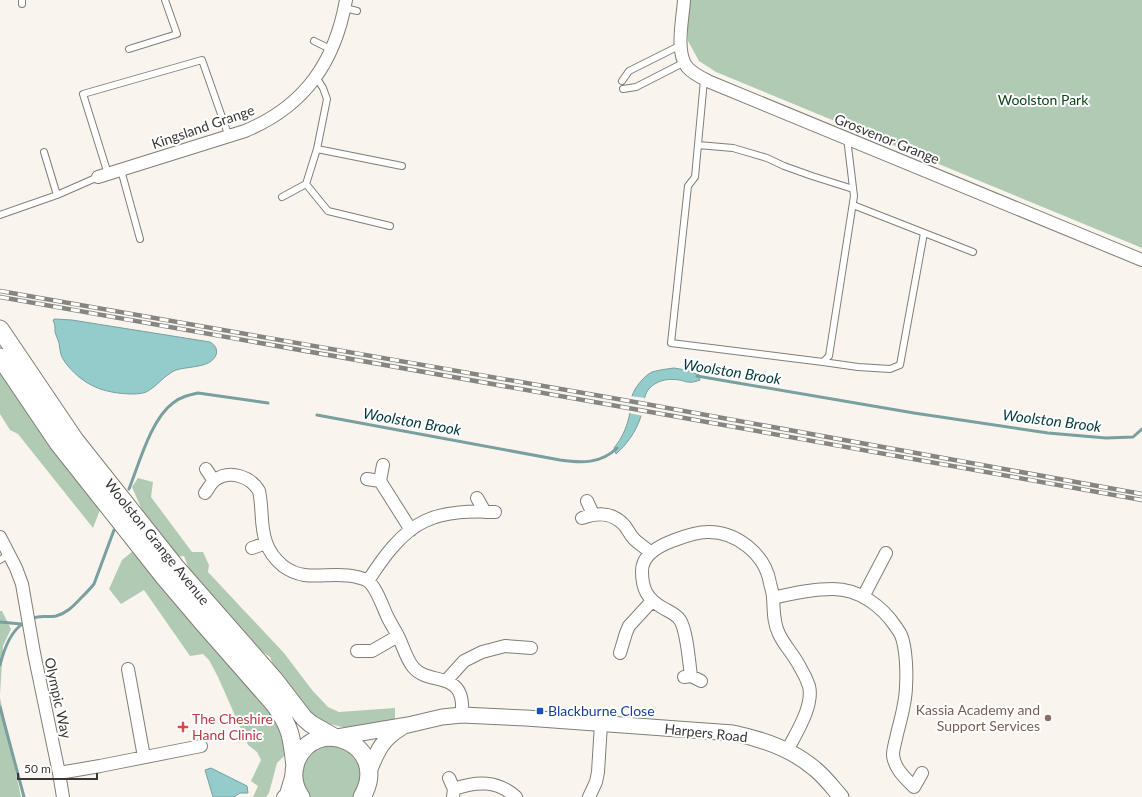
<svg xmlns="http://www.w3.org/2000/svg" width="1142" height="797" font-family="Lato,sans-serif">
<style>
.green{fill:#b1cab4}
.water{fill:#94cbcb;stroke:#799f9e}
.pier{fill:#f9f5ee}
.lines{fill:none;stroke-linecap:round;stroke-linejoin:round}
.stream{stroke:#799f9e;stroke-width:3}
.service-casing{stroke:#817e77;stroke-width:8}
.minor-casing{stroke:#817e77;stroke-width:14}
.tertiary-casing{stroke:#817e77;stroke-width:17}
.secondary-casing{stroke:#817e77;stroke-width:19}
.service{stroke:#fff;stroke-width:6}
.minor{stroke:#fff;stroke-width:12}
.tertiary{stroke:#fff;stroke-width:15}
.secondary{stroke:#fff;stroke-width:17}
.rail-casing{stroke:#878580;stroke-width:4.5}
.rail{stroke:#fff;stroke-width:3;stroke-dasharray:9;stroke-linecap:butt}
.transit-dot{fill:#1a4fb4;stroke:#fff;stroke-width:1.5}
.education-dot{fill:#8d6e63;stroke:#fff;stroke-width:1.5}
.health-dot{fill:#e0444e;stroke:#fff;stroke-width:1.5}
.labels{text-anchor:middle;stroke-width:4;stroke-linejoin:round;paint-order:stroke}
.park-label{font-size:14px;fill:#0d441c;stroke:#fff}
.street-label{font-size:14px;fill:#393835;stroke:#fff}
.education-label{font-size:14px;fill:#785e54;stroke:#fff;text-anchor:end}
.transit-label{font-size:14px;fill:#164399;stroke:#fff;text-anchor:start}
.health-label{font-size:14px;fill:#be3a42;stroke:#fff;text-anchor:start}
.water-label{font-size:15px;font-style:italic;fill:#003839;stroke:#fff}
</style>
<rect width="100%" height="100%" fill="#f9f5ee"/>
<path class="green" d="M 689,0 L 1142,0 L 1142,248 L 716,72 L 699,61 L 688,41 L 687,19 Z
M 0,373 L 44,435 L 100,510 L 93,528 L 18,434 L 10,430 L 0,414 Z
M 138,478 L 153,482 L 151,497 L 192,552 L 203,552 L 209,565 L 208,572 L 284,653 L 312,690 L 328,707 L 339,712 L 395,708 L 395,720 L 353,727 L 342,727 L 330,724 L 321,721 L 308,711 L 274,667 L 270,657 L 257,648 L 251,640 L 246,639 L 190,572 L 184,556 L 175,557 L 142,510 L 132,487 Z
M 133,551 L 273,715 C 283,731 285,737 284,756 L 277,763 L 269,793 L 266,797 L 253,797 L 258,786 L 251,781 L 261,760 L 257,752 L 248,745 L 218,677 L 209,660 L 203,654 L 190,656 L 144,590 L 121,604 L 109,589 L 122,560 Z
M 0,611 L 2,611 L 11,629 L 3,646 L 0,695 Z
M 0,698 L 21,797 L 0,797 Z
M 334,744 L 353,753 L 363,772 L 358,792 L 354,797 L 310,797 C 296,782 300,758 318,747 C 323,745 329,745 334,744 Z"/>
<path class="water" d="M 55,319 L 72,320 L 210,342 C 215,345 218,349 216,355 C 210,370 183,365 172,372 C 163,377 157,386 148,391 C 143,394 136,394 130,394 C 104,393 85,386 68,366 C 60,356 61,355 59,343 C 58,339 56,336 55,332 C 55,327 55,324 53,320 Z
M 674,368 L 686,370 L 699,375 L 700,380 C 697,381 692,383 688,382 C 685,382 682,380 679,380 C 674,379 667,379 661,381 C 640,389 646,403 640,419 C 635,433 627,444 616,454 L 614,448 C 622,438 626,429 629,417 C 631,410 630,403 632,396 C 635,387 644,376 652,372 C 659,370 666,369 674,368 Z
M 211,768 L 247,786 L 248,793 L 240,793 L 234,797 L 213,797 L 205,770 Z"/>
<path class="pier" d="M 630,396 L 645,398 L 643,416 L 629,413 Z"/>
<g class="lines">
<path class="stream" d="M 697,376 L 914,413 L 1048,433 L 1106,438 L 1133,437 L 1142,429
M 317,415 L 560,460 C 581,463 601,464 617,448
M 129,489 C 139,464 151,419 173,403 C 180,397 189,395 198,393 L 268,403
M 31,619 C 41,614 47,618 56,616 C 68,613 75,604 83,596 C 87,592 90,589 94,584 L 114,530
M 0,622 L 21,624
M 0,665 C 4,649 11,629 26,622
M 0,707 L 24,797"/>
<defs>
<path id="service" d="M 22,0 L 22,4
M 345,8 L 357,11
M 314,41 L 332,50
M 129,49 L 177,34 L 165,0
M 316,77 L 323,88 L 327,99 L 317,149 L 402,166
M 704,80 L 695,177 L 688,186 L 671,343 L 823,362 L 829,356 L 854,196 L 847,138
M 622,81 L 629,71 L 681,45
M 623,89 L 636,87 L 685,62
M 698,145 L 733,148 L 767,158 L 784,166 L 812,176 L 853,189
M 317,149 L 306,184 L 328,211 L 390,226
M 44,152 L 57,195
M 121,170 L 140,239
M 108,174 L 83,94 L 202,60 L 229,137
M 282,197 L 306,184
M 853,205 L 973,252
M 0,215 L 57,195 L 98,177
M 823,362 L 858,367 L 890,369 L 900,365 L 924,233
M 0,560 L 9,554"/>
<path id="minor" d="M 684,0 C 683,18 675,52 687,67 C 693,74 702,78 710,82 L 1142,260
M 98,177 L 245,131 C 305,106 335,62 346,0
M 383,465 L 380,481 L 411,530
M 206,469 L 214,481
M 367,479 L 380,481
M 205,493 C 208,489 211,483 215,480 C 230,469 251,477 259,491 C 263,508 260,526 266,542 C 269,552 276,560 283,566 C 307,584 330,570 357,577 C 360,578 365,579 368,581 C 377,588 383,608 388,618 C 391,624 395,630 398,636 C 403,646 406,658 413,667 C 426,683 452,674 460,694 C 463,701 462,709 462,715
M 477,498 L 485,512
M 587,501 L 593,514
M 582,518 C 598,512 613,512 625,526 C 628,530 630,535 634,539 C 639,544 646,548 651,553
M 0,537 L 16,568 L 22,584 L 34,653 L 59,773 L 100,766 L 201,746
M 252,548 L 266,543
M 368,581 C 382,559 401,532 425,521 C 446,511 472,511 495,512
M 863,597 L 886,553
M 773,598 C 793,593 813,589 833,589 C 859,589 882,606 896,627 C 897,629 900,632 901,635 C 906,647 907,672 906,686 C 906,702 901,718 897,734 C 896,740 893,748 893,755 C 894,768 905,778 914,787 L 922,773
M 357,651 L 372,651 L 398,636
M 620,653 L 626,633 L 629,626 L 652,601
M 128,669 L 144,757
M 691,676 C 689,662 687,631 680,620 C 676,614 670,612 663,608 C 647,599 642,589 642,571 C 642,555 659,546 672,541 C 683,537 695,532 707,532 C 736,531 765,554 770,583 C 771,588 773,593 773,598 C 774,610 773,622 779,634 C 784,645 794,655 800,667 C 803,672 807,680 809,686 C 814,706 796,733 787,751
M 684,677 L 691,676 L 701,681
M 446,681 L 464,661 L 482,652 L 505,646 L 531,648
M 59,773 L 63,797
M 449,778 L 454,789 L 453,797
M 454,789 C 477,781 497,780 516,797
M 283,797 L 286,794 L 292,774
M 589,797 L 596,782 L 598,772 L 601,724"/>
<path id="tertiary" d="M 337,737 L 408,725 L 442,717 L 462,715 L 526,718 L 733,733 C 762,739 792,749 815,769 C 825,777 833,788 841,797
M 369,771 C 377,752 382,739 401,728"/>
<path id="secondary" d="M 0,329 L 75,440 L 175,566 L 274,679 L 304,718 L 311,724 L 334,737
M 0,357 L 58,443 L 164,577 L 203,623 L 274,704 C 291,727 292,738 295,767
M 301,797 C 294,787 292,774 296,762 C 315,712 392,745 362,797"/>
</defs>
<use href="#service" class="service-casing"/>
<use href="#minor" class="minor-casing"/>
<use href="#tertiary" class="tertiary-casing"/>
<use href="#secondary" class="secondary-casing"/>
<use href="#service" class="service"/>
<use href="#minor" class="minor"/>
<use href="#tertiary" class="tertiary"/>
<use href="#secondary" class="secondary"/>
<defs>
<path id="rail" d="M 0,291 L 629,401 L 1142,494
M 0,297 L 645,411 L 1142,500"/>
</defs>
<use href="#rail" class="rail-casing"/>
<use href="#rail" class="rail"/>
</g>
<rect class="transit-dot" x="536" y="707" width="8" height="8" rx="2"/>
<circle class="education-dot" cx="1048" cy="718" r="4"/>
<path class="health-dot" d="M181 721h4v4h4v4h-4v4h-4v-4h-4v-4h4z"/>
<g class="labels">
<g class="park-label">
<text x="1043" y="105">Woolston Park</text>
</g>
<g class="street-label">
<text transform="translate(203 127) rotate(-19)" y="5">Kingsland Grange</text>
<text transform="translate(887 139) rotate(22)" y="5">Grosvenor Grange</text>
<text transform="translate(157 542) rotate(51)" y="5">Woolston Grange Avenue</text>
<text transform="translate(58 698) rotate(78)" y="5">Olympic Way</text>
<text transform="translate(706 733) rotate(6)" y="5">Harpers Road</text>
</g>
<g class="education-label">
<text x="1040" y="715">Kassia Academy and<tspan x="1040" dy="16">Support Services</tspan></text>
</g>
<g class="transit-label">
<text x="548" y="716">Blackburne Close</text>
</g>
<g class="health-label">
<text x="192" y="724">The Cheshire<tspan x="192" dy="16">Hand Clinic</tspan></text>
</g>
<g class="water-label">
<text transform="translate(732 372) rotate(9)" y="5">Woolston Brook</text>
<text transform="translate(1052 421) rotate(7)" y="5">Woolston Brook</text>
<text transform="translate(412 422) rotate(10)" y="5">Woolston Brook</text>
</g>
</g>
<path d="M18 773v6h79v-6" fill="none" stroke="#393835" stroke-width="2"/>
<text x="24" y="773" font-size="12" fill="#393835" stroke="#ffffff" stroke-width="3" paint-order="stroke">50 m</text>
</svg>
